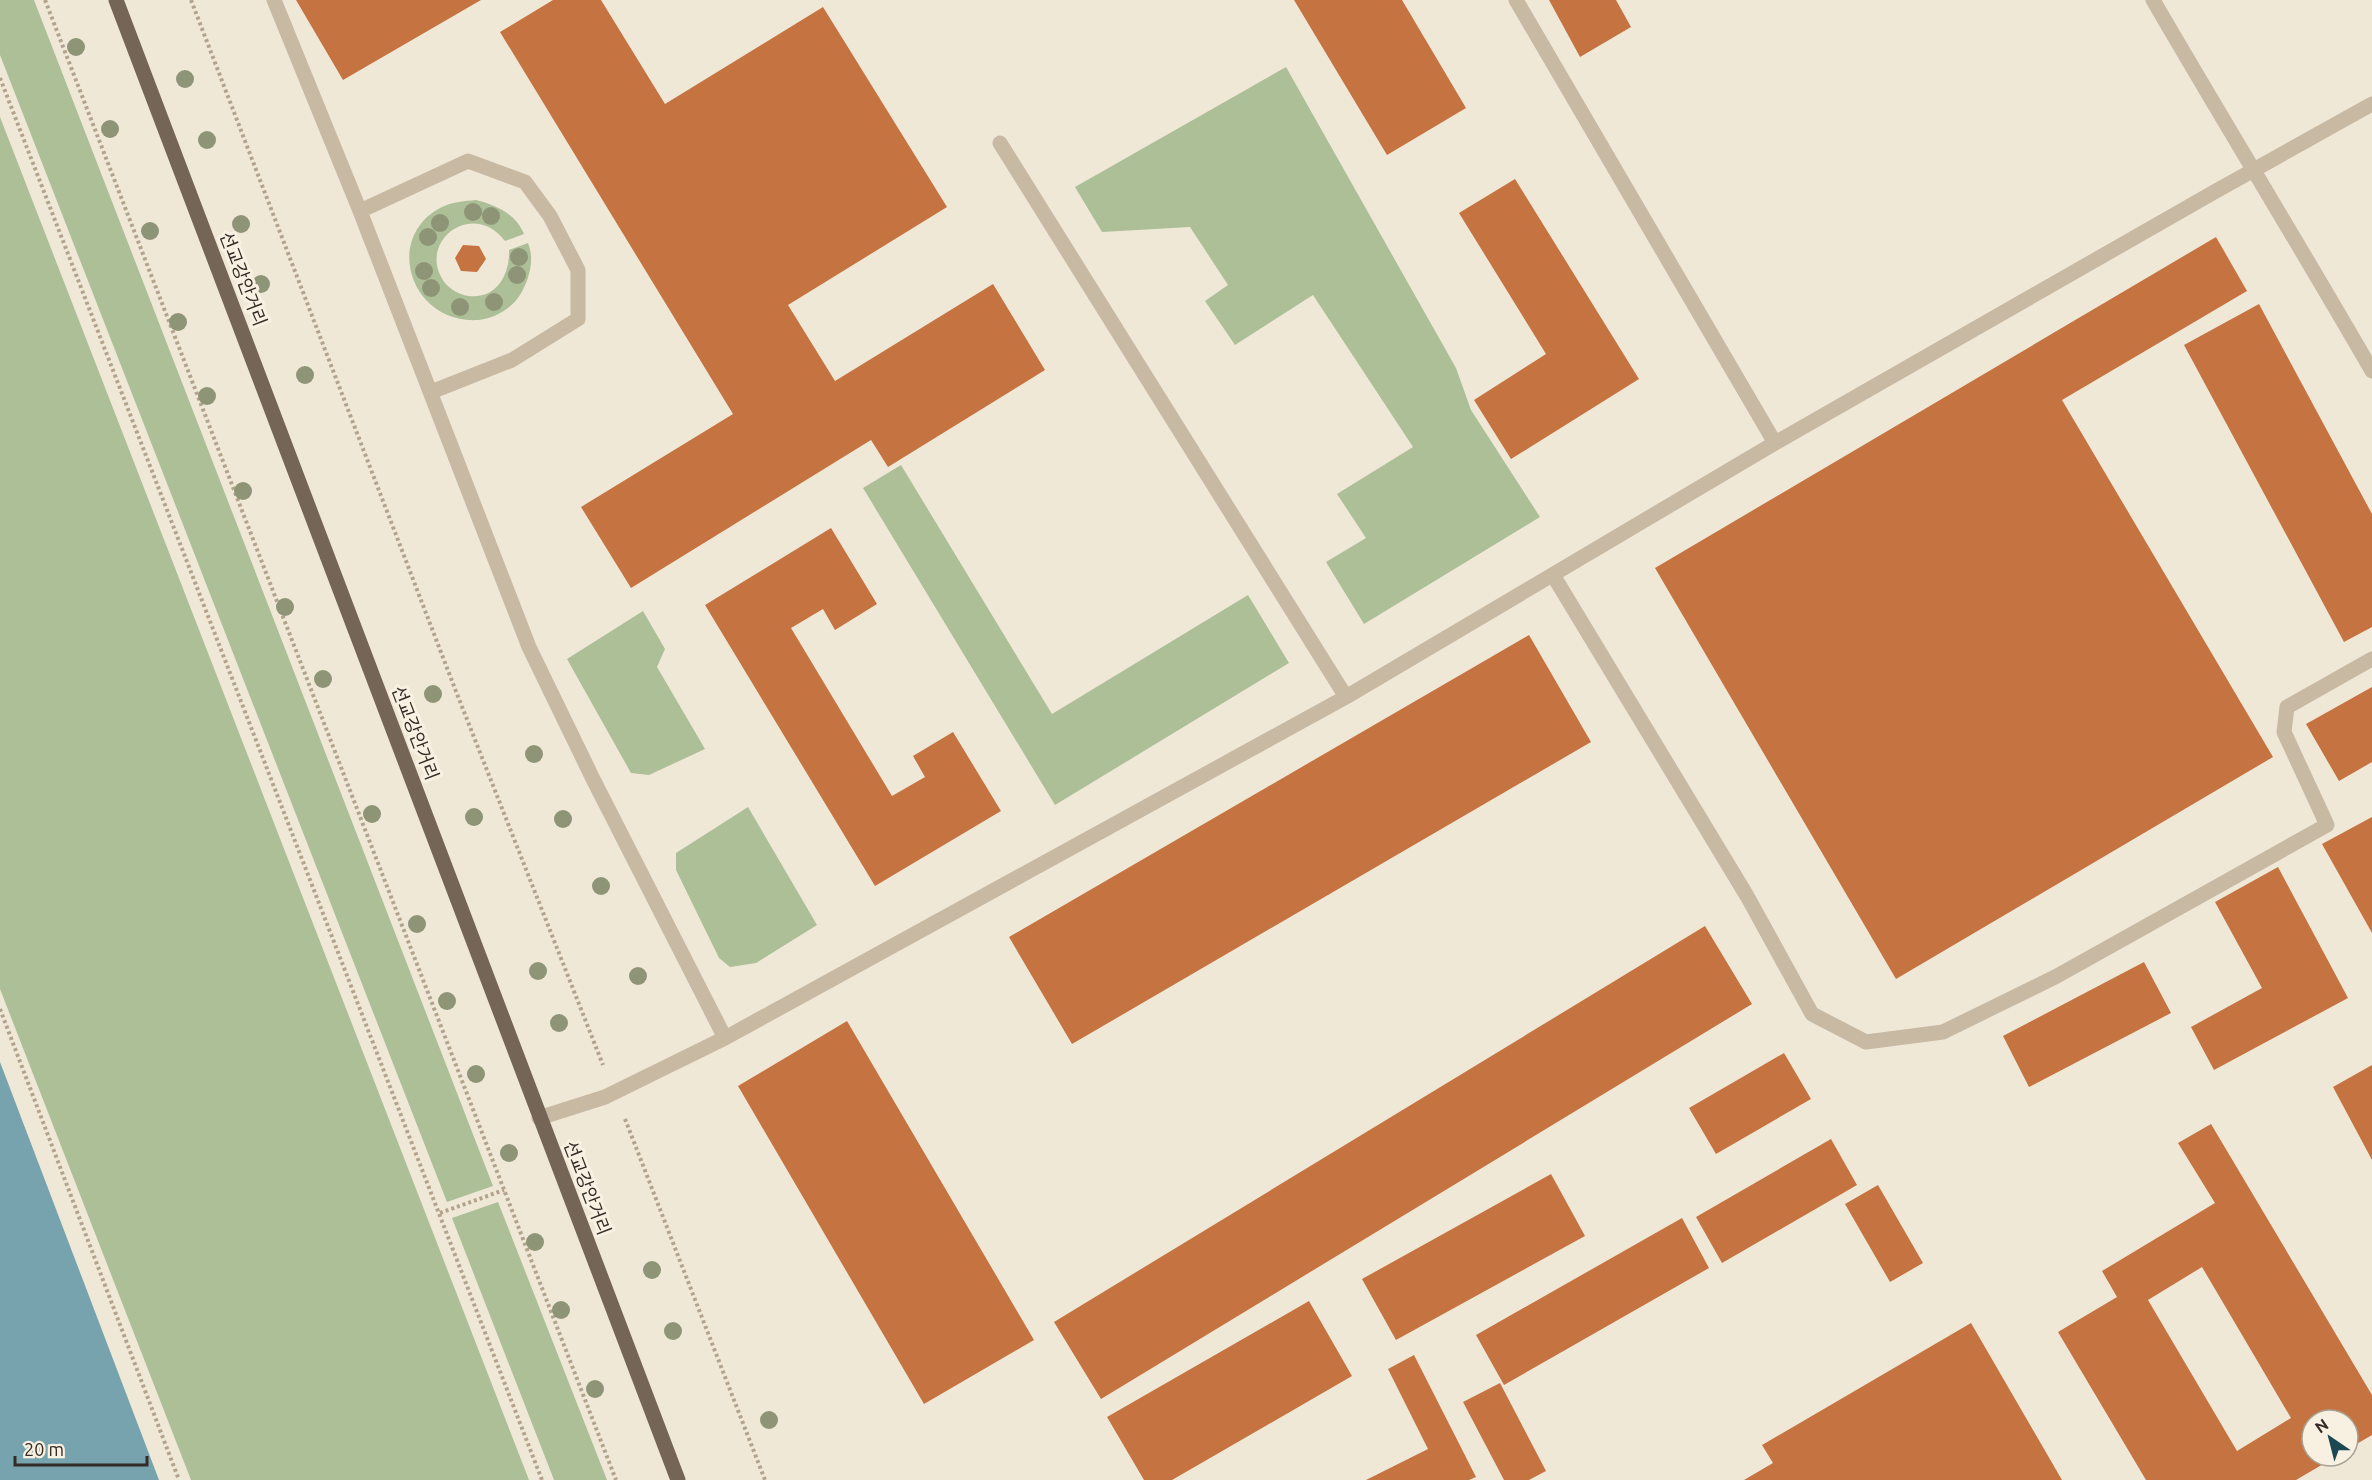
<svg xmlns="http://www.w3.org/2000/svg" width="2372" height="1480" font-family="Ubuntu,'Noto Sans KR',sans-serif">
<style>
.green{fill:#acbf97}
.water{fill:#76a3ad}
.building{fill:#c57340;fill-rule:evenodd}
.lines{fill:none;stroke-linecap:round;stroke-linejoin:round}
.path{stroke:#b3a38d;stroke-width:4;stroke-dasharray:3 3;stroke-linecap:butt}
.minor{stroke:#c8b9a3;stroke-width:15}
.major{stroke:#756556;stroke-width:15}
.tree{fill:#8e9577}
.labels{text-anchor:middle;stroke-width:6;stroke-linejoin:round;paint-order:stroke}
.street-label{font-size:18px;fill:#332b25;stroke:#f8f1e2}
</style>
<rect width="100%" height="100%" fill="#f0e8d7"/>
<path class="green" d="M 0,0 L 34,0 L 493,1186 L 447,1202 L 0,55 Z
M 1286,67 L 1456,368 L 1471,410 L 1540,517 L 1364,624 L 1326,562 L 1366,538 L 1337,494 L 1413,447 L 1313,295 L 1235,345 L 1205,301 L 1228,285 L 1190,227 L 1102,232 L 1075,187 Z
M 0,117 L 529,1480 L 191,1480 L 0,989 Z
M 476,200 C 496,205 516,214 524,234 L 505,241 C 472,198 415,243 445,283 C 451,290 460,295 469,296 C 497,299 510,274 509,250 L 528,243 C 535,260 529,280 520,295 C 511,309 494,319 478,320 C 411,324 383,239 440,208 C 452,202 463,201 476,200 Z
M 901,465 L 1052,714 L 1248,595 L 1289,663 L 1055,805 L 863,488 Z
M 643,611 L 665,649 L 657,667 L 705,749 L 649,775 L 631,773 L 567,659 Z
M 748,807 L 817,925 L 756,963 L 730,967 L 719,958 L 676,870 L 676,853 Z
M 498,1202 L 607,1480 L 554,1480 L 452,1218 Z"/>
<path class="water" d="M 0,1062 L 159,1480 L 0,1480 Z"/>
<path class="building" d="M 296,0 L 481,0 L 343,80 Z
M 553,0 L 601,0 L 665,104 L 823,7 L 947,207 L 788,305 L 835,381 L 993,284 L 1045,370 L 888,467 L 871,440 L 631,588 L 581,507 L 733,414 L 500,32 Z
M 1294,0 L 1402,0 L 1466,108 L 1387,155 Z
M 1549,0 L 1616,0 L 1631,27 L 1580,57 Z
M 1515,179 L 1639,379 L 1511,459 L 1474,400 L 1546,354 L 1459,213 Z
M 2216,237 L 2247,291 L 2062,400 L 2273,757 L 1896,979 L 1655,568 Z
M 463,245 L 479,246 L 486,259 L 477,272 L 461,271 L 455,258 Z
M 2259,304 L 2372,514 L 2372,627 L 2344,642 L 2184,345 Z
M 831,528 L 877,604 L 835,630 L 823,609 L 791,628 L 892,796 L 925,777 L 913,756 L 953,732 L 1001,811 L 875,886 L 705,605 Z
M 1529,635 L 1591,742 L 1072,1044 L 1009,937 Z
M 2372,687 L 2372,762 L 2339,781 L 2306,724 Z
M 2372,817 L 2372,933 L 2322,844 Z
M 2278,867 L 2348,998 L 2214,1070 L 2191,1027 L 2262,988 L 2215,902 Z
M 1705,926 L 1752,1004 L 1101,1399 L 1054,1322 Z
M 2144,962 L 2171,1013 L 2029,1087 L 2003,1036 Z
M 847,1021 L 1034,1340 L 924,1404 L 738,1086 Z
M 1784,1053 L 1811,1099 L 1716,1154 L 1689,1108 Z
M 2372,1065 L 2372,1160 L 2333,1087 Z
M 2211,1124 L 2372,1395 L 2372,1435 L 2348,1449 L 2348,1420 L 2312,1420 L 2312,1456 L 2337,1456 L 2296,1480 L 2146,1480 L 2058,1332 L 2117,1297 L 2102,1271 L 2215,1203 L 2178,1143 ZM 2202,1267 L 2291,1418 L 2237,1451 L 2148,1300 Z
M 1831,1139 L 1857,1185 L 1722,1263 L 1696,1217 Z
M 1551,1174 L 1585,1236 L 1396,1340 L 1362,1279 Z
M 1878,1185 L 1923,1263 L 1890,1282 L 1845,1204 Z
M 1682,1218 L 1709,1268 L 1504,1385 L 1476,1335 Z
M 1309,1301 L 1352,1376 L 1172,1480 L 1144,1480 L 1107,1417 Z
M 1971,1323 L 2062,1480 L 1744,1480 L 1773,1463 L 1762,1445 Z
M 1414,1355 L 1476,1477 L 1469,1480 L 1366,1480 L 1428,1449 L 1388,1369 Z
M 1500,1383 L 1546,1471 L 1529,1480 L 1504,1480 L 1463,1402 Z"/>
<g class="lines">
<path class="path" d="M 45,0 L 616,1480
M 191,0 L 457,694 L 603,1065
M 0,78 L 542,1480
M 0,1009 L 179,1480
M 625,1119 L 765,1480
M 440,1213 L 504,1190"/>
<path class="minor" d="M 274,0 L 360,211 L 529,647 L 593,779 L 725,1038
M 1516,0 L 1775,443
M 2153,0 C 2225,124 2300,246 2372,371
M 1000,143 L 1346,697
M 360,211 L 468,161 L 525,182 L 550,216 L 578,270 L 578,319 L 512,360 L 431,392
M 1553,575 L 1747,896 L 1812,1014 L 1866,1042 L 1943,1032 L 2057,976 L 2327,825 L 2284,732 L 2287,707 L 2372,659
M 539,1118 L 605,1097 L 725,1038 L 1346,697 L 1775,443 L 2216,191 L 2372,104"/>
<path class="major" d="M 116,0 L 678,1480"/>
</g>
<g class="tree">
<circle cx="76" cy="47" r="9"/>
<circle cx="185" cy="79" r="9"/>
<circle cx="110" cy="129" r="9"/>
<circle cx="207" cy="140" r="9"/>
<circle cx="473" cy="212" r="9"/>
<circle cx="491" cy="216" r="9"/>
<circle cx="440" cy="223" r="9"/>
<circle cx="241" cy="224" r="9"/>
<circle cx="150" cy="231" r="9"/>
<circle cx="428" cy="237" r="9"/>
<circle cx="519" cy="257" r="9"/>
<circle cx="424" cy="271" r="9"/>
<circle cx="517" cy="275" r="9"/>
<circle cx="261" cy="284" r="9"/>
<circle cx="431" cy="288" r="9"/>
<circle cx="494" cy="302" r="9"/>
<circle cx="460" cy="307" r="9"/>
<circle cx="178" cy="322" r="9"/>
<circle cx="305" cy="375" r="9"/>
<circle cx="207" cy="396" r="9"/>
<circle cx="243" cy="491" r="9"/>
<circle cx="285" cy="607" r="9"/>
<circle cx="323" cy="679" r="9"/>
<circle cx="433" cy="694" r="9"/>
<circle cx="534" cy="754" r="9"/>
<circle cx="372" cy="814" r="9"/>
<circle cx="474" cy="817" r="9"/>
<circle cx="563" cy="819" r="9"/>
<circle cx="601" cy="886" r="9"/>
<circle cx="417" cy="924" r="9"/>
<circle cx="538" cy="971" r="9"/>
<circle cx="638" cy="976" r="9"/>
<circle cx="447" cy="1001" r="9"/>
<circle cx="559" cy="1023" r="9"/>
<circle cx="476" cy="1074" r="9"/>
<circle cx="509" cy="1153" r="9"/>
<circle cx="535" cy="1242" r="9"/>
<circle cx="652" cy="1270" r="9"/>
<circle cx="561" cy="1310" r="9"/>
<circle cx="673" cy="1331" r="9"/>
<circle cx="595" cy="1389" r="9"/>
<circle cx="769" cy="1420" r="9"/>
</g>
<g class="labels">
<g class="street-label">
<text transform="translate(243 279) rotate(69)" y="6">선교강안거리</text>
<text transform="translate(415 733) rotate(69)" y="6">선교강안거리</text>
<text transform="translate(587 1188) rotate(69)" y="6">선교강안거리</text>
</g>
</g>
<g transform="translate(2330 1438) rotate(325)"><circle r="28" fill="#f8f1e2" stroke="#a9a296" stroke-width="1.5"/>
<path d="M0-4.5L10 22L0 15L-10 22Z" fill="#1b4853"/>
<text y="-9" font-size="16" font-weight="bold" text-anchor="middle" fill="#332b25">N</text>
</g>
<path d="M15 1456v9h132v-9" fill="none" stroke="#332b25" stroke-width="3"/>
<text x="24" y="1456" font-size="18" fill="#332b25" stroke="#f8f1e2" stroke-width="4.5" paint-order="stroke">20 m</text>
</svg>
